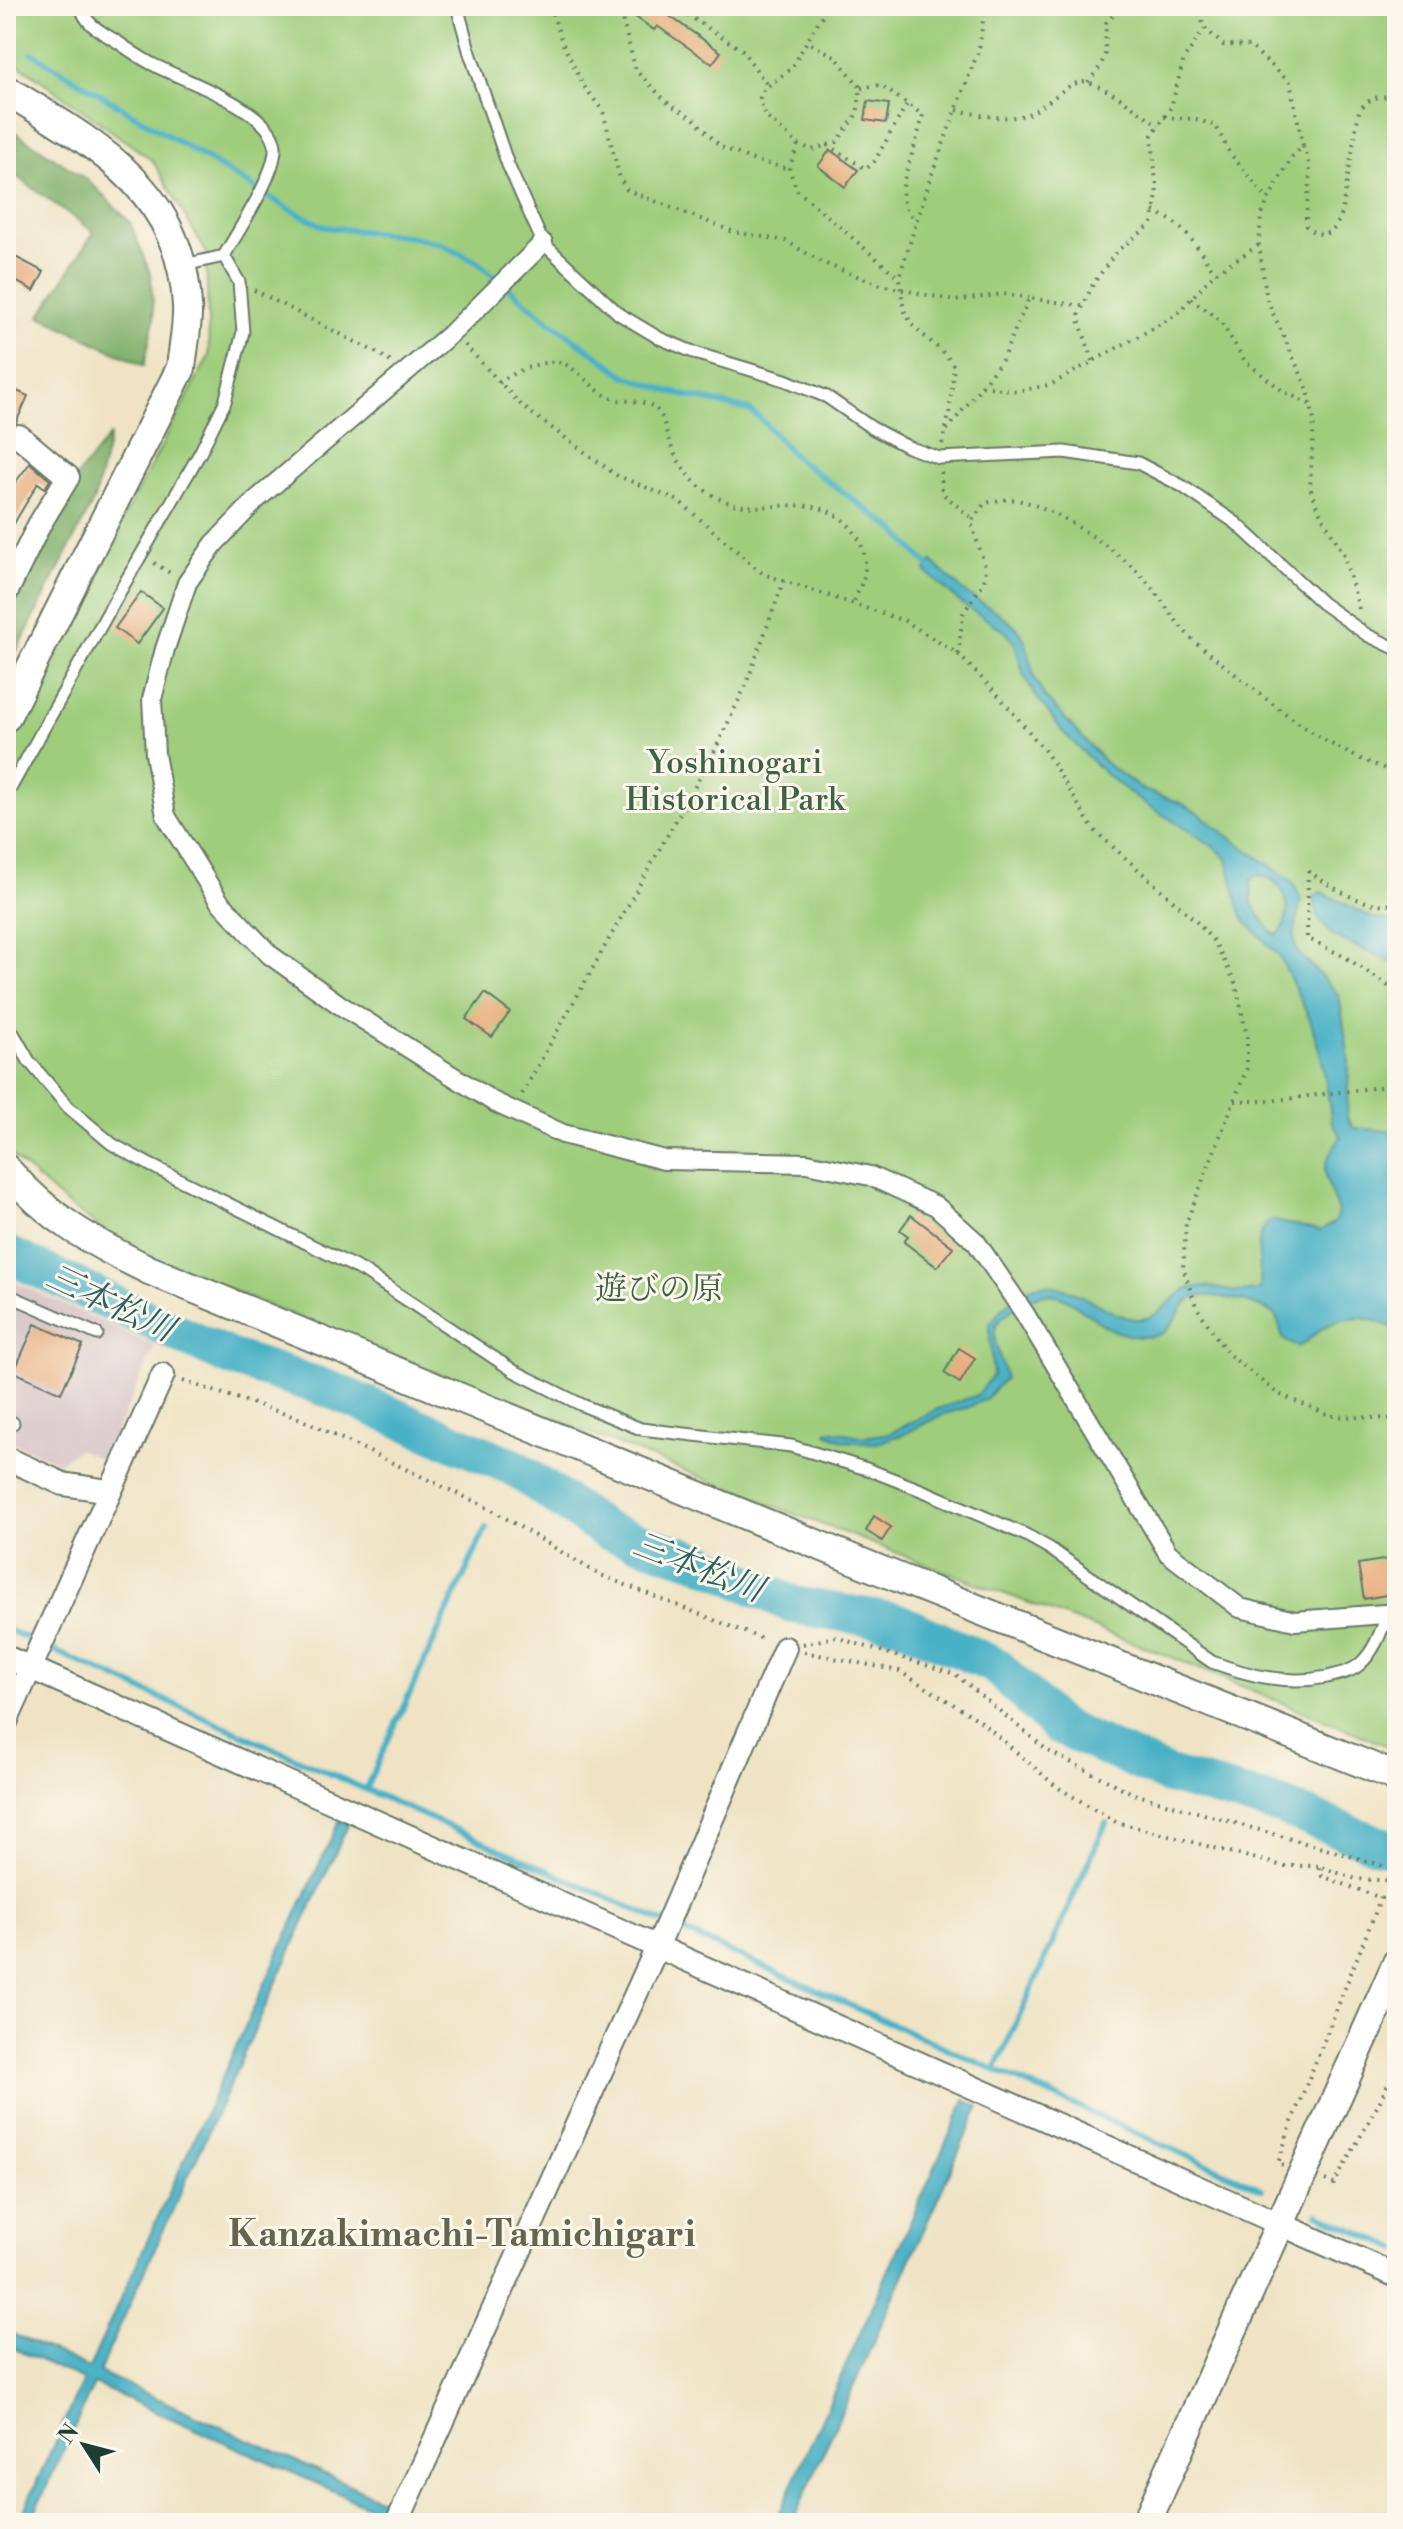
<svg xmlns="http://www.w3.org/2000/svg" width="1403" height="2529" font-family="'Libre Bodoni','Noto Serif JP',serif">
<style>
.industrial{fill:#d2bec3}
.green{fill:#9fcd7b;stroke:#5f8558;stroke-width:2}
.forest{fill:#7fb06b;stroke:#4f7650;stroke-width:2}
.water{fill:#48b1c6;stroke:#34777d;stroke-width:2;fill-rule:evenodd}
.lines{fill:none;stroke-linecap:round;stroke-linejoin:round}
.stream{stroke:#48b1c6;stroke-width:6}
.river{stroke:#48b1c6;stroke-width:38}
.building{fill:#e7ad7b}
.service-casing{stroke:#687766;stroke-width:15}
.pedestrian-casing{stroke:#687766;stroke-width:22}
.minor-casing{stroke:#687766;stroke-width:26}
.tertiary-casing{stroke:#687766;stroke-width:32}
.path{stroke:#687766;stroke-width:4;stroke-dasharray:2 6;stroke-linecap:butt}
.service{stroke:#fff;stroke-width:11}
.pedestrian{stroke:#fff;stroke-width:18}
.minor{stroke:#fff;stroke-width:22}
.tertiary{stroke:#fff;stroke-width:28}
.labels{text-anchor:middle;stroke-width:6;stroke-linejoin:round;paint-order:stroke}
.park-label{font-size:32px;fill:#3f6146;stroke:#fbf7ec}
.water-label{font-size:34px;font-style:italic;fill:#2b6060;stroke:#fbf7ec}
.quarter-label{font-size:36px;font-weight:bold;fill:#65644d;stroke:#fbf7ec}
</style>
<rect width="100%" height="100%" fill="#fbf7ec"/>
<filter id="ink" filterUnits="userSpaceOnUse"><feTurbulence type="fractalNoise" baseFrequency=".0125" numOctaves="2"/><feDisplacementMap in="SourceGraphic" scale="16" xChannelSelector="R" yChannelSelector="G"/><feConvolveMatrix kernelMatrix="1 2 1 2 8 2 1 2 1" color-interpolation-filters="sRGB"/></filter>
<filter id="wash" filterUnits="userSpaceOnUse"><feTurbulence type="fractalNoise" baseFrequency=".006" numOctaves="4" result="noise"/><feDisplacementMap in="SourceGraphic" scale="32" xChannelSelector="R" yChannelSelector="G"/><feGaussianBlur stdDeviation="1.8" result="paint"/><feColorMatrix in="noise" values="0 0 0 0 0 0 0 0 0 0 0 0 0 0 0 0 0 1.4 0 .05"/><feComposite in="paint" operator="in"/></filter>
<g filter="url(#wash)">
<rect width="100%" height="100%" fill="#efe3c4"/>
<path class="industrial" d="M 6,1278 L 155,1346 L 103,1460 L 78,1449 L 59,1463 L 6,1440 Z"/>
<path class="green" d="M 6,6 L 1397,6 L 1397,1750 L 1168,1656 L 779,1508 L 368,1346 L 129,1248 L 65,1203 L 13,1157 L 6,1146 L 6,752 L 109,545 L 209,356 L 206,252 L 153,161 L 31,73 L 6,58 Z"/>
<path class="forest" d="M 6,126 L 89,181 L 130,222 L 151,276 L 154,319 L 144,366 L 40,316 L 94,232 L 6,169 Z
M 110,435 L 94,500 L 6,672 L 6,612 L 74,480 Z"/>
<path class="water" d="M 932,562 L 967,594 L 997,612 L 1017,628 L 1025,640 L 1034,677 L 1045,697 L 1107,764 L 1143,790 L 1181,803 L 1200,814 L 1225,834 L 1292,881 L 1301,899 L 1294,937 L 1296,950 L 1339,995 L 1349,1059 L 1347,1118 L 1354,1128 L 1397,1132 L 1397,1330 C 1373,1318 1354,1313 1328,1325 C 1317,1330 1309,1342 1297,1347 L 1283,1339 C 1281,1332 1279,1321 1275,1316 C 1265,1303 1207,1291 1193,1298 C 1172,1309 1178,1338 1142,1337 C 1077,1335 1069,1251 996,1324 C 991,1344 1003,1359 1005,1378 L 986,1399 L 969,1407 L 944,1414 L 904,1434 L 877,1443 L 844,1441 L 827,1433 L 829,1430 L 865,1437 L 890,1433 L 938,1409 L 978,1395 L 993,1375 L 989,1325 C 1026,1276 1046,1276 1097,1304 C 1110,1310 1122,1318 1137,1319 C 1161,1320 1168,1297 1188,1289 C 1206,1282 1218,1290 1236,1292 C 1244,1292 1252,1290 1260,1290 C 1263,1268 1250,1235 1271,1220 L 1320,1231 L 1335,1222 L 1338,1212 C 1326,1176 1316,1171 1341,1137 L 1332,1122 L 1323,1064 L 1311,1022 L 1280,957 L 1246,922 L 1240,911 L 1227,859 L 1216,848 L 1139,800 L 1103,772 L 1064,733 L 1035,695 L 1024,675 L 1015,644 L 1006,632 L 962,604 L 925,571 ZM 1256,875 C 1287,877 1296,913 1278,935 L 1272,933 L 1252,904 L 1251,881 Z
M 1321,892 L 1373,918 L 1397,921 L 1397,965 L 1333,936 L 1316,914 L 1314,897 Z
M 340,1819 L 349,1823 L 99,2372 L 390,2503 L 385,2514 L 94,2384 L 30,2523 L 18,2523 L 83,2380 L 6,2345 L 6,2331 L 89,2368 Z
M 965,2100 L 979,2107 L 792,2523 L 775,2523 Z"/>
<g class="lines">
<path class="stream" d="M 32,53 L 289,209 L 325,227 L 407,236 L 439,243 L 476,261 L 549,321 L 626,376 L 671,392 L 749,410 L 761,419 L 796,458 L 894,529 L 929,566
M 6,1345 L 11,1348
M 6,1629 L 36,1642
M 46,1647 L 1262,2189
M 366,1788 L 486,1528
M 995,2070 L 1106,1823
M 1318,2214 L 1397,2249"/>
<path class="river" d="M 6,1254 L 229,1357 L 329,1389 L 513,1467 L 606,1531 L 703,1562 L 793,1605 L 898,1622 L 996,1666 L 1058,1726 L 1168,1775 L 1283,1807 L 1379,1845 L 1397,1849"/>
</g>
<g id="blocks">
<path class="building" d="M 620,6 L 655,6 L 721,52 L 712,64 L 657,26 L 654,30 Z
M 868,101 L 889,104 L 886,123 L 865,120 Z
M 830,150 L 858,170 L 845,187 L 818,166 Z
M 6,252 L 44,272 L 34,291 L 6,276 Z
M 6,386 L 28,396 L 16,423 L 6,432 Z
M 30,463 L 50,480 L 45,488 L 38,483 L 6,537 L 6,495 Z
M 141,592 L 163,608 L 137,644 L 115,628 Z
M 485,993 L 510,1012 L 492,1037 L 466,1019 Z
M 911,1215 L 953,1247 L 937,1267 L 904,1242 L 908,1236 L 900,1230 Z
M 35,1324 L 83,1345 L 61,1393 L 14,1372 Z
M 959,1348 L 975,1358 L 960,1383 L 944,1373 Z
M 874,1516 L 891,1527 L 882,1541 L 866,1531 Z
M 1395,1558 L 1397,1593 L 1364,1599 L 1358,1564 Z"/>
</g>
</g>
<g filter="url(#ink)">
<use href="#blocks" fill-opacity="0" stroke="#687766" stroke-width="2"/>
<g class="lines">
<defs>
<path id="service" d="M 81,6 C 85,26 104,33 119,43 C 131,51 143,60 156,66 C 185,81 272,110 275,146 C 277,173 238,231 224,256
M 457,6 L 469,50 L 508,165 L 543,243 L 619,314 L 659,338 L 698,354 L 785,380 L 827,397 L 872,428 L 908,447 L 939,458 L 1064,452 L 1138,463 L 1182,486 L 1236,523 L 1322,603 L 1367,635 L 1397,649
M 6,796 L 115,600 L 200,453 L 225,402 L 243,332 L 239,282 L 224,256 L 180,266
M 6,1021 L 29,1061 L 68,1107 L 112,1144 L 150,1165 L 363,1271 L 514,1371 L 582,1405 L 641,1429 L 791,1446 L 867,1469 L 926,1492 L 1026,1535 L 1049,1548 L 1212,1662 C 1250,1676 1287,1685 1327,1677 C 1339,1674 1352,1672 1361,1663 C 1375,1650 1381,1631 1388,1614
M 6,1294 L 97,1334
M 6,1418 L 13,1423"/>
<path id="pedestrian" d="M 543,243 L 455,330 L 256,500 L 214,544 L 187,583 L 165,649 L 152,699 L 155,754 L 166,816 L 219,901 L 270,955 L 340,1005 L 494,1102 L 563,1134 L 664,1160 L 807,1163 L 870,1176 L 936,1206 L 976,1242 L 1025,1314 L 1168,1553 L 1240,1608 L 1295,1621 L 1397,1613"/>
<path id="minor" d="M 6,593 L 39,525 L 68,477 L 19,436
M 6,1458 L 63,1484 L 109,1491
M 6,1657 L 1397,2276
M 6,1722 L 163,1375
M 397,2523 L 658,1945 L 785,1648"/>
<path id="tertiary" d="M 6,90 C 94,144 182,189 187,306 C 188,326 183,348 181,368 L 6,717
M 6,1169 C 51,1220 90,1241 149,1270 L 872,1567 L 1397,1777
M 1146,2523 L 1397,1963"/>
</defs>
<use href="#service" class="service-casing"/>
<use href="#pedestrian" class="pedestrian-casing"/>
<use href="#minor" class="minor-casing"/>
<use href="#tertiary" class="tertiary-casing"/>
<path class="path" d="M 550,6 L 562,42 L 583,85 L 603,111 L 620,179 L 627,190 L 734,232 L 786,241 L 823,263 L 881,285 L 955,301 L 1004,294 L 1029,298
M 616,6 L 622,18 L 636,71 L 669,104 L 693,118 L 721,147 L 753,160 L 789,169
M 674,6 L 742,50 L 768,86
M 855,6 L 854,9 L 827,7 L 791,69 L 765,88 L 760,98 L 766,117 L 798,144 L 789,169 L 797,190 L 899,278
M 1196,6 L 1205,28 L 1223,45 L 1250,46 L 1290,82 L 1303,146
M 1088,82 L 1100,67 L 1105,55 L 1106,23 L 1122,6
M 861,88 L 880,85 L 923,115 C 920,127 917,139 913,151 C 906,174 892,203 917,220
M 957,110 C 979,115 1003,121 1025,115 C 1047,109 1069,76 1090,83 C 1115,91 1137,111 1159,125
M 1164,117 L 1196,119 L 1216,126 L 1229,152 L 1268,200
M 798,144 L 812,150 L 837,142 L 857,114 L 861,88 L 835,56 L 807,42
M 827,145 L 866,169 L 874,162 L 907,104
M 1154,211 C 1186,226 1196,245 1215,273
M 254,290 L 381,355 L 391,362
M 1191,299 L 1220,320 L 1245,361 L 1283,391 L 1311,405
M 465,345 L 522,406 L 616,475 L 679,501 L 763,574 L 905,621 L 958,654 L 999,696 L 1046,752 L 1093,829 L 1195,920 L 1215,943 L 1236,984 L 1247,1037 L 1247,1068 L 1186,1223 L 1183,1268 L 1196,1306 L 1227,1353 L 1278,1394 L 1332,1416 L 1397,1419
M 1093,361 L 1078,317 L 1093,284 L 1117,251 L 1152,224 L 1157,195 L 1152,135 L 1171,107 L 1184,59 L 1205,28
M 499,383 C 513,372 537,362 556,362 C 574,362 592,391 611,398 C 627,404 650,397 660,414 C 665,422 666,434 670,443 C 676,460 690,481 706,491 C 744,516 767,503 806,506 C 840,508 867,535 865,570 C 864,581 857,593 853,604
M 982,386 L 1017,391 L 1050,385 L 1175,316 L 1215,273 L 1259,245
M 947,430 L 1002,360 L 1029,298 L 1083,306
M 942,444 L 949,415 L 954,366 L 946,355 L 912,325 L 904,310 L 899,278 L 930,179 L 979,49 L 985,6
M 941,472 L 942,493 L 973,519
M 154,563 L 170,573
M 1359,609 L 1344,555 L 1317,507 L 1310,487 L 1314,421 L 1308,390 L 1267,300 L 1259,245 L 1261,217 L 1268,200 L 1292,157 L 1303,146 C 1317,172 1305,197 1306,226 L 1313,232 L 1323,235 L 1333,230 L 1341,217 L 1359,111 C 1369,96 1380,96 1397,97
M 958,654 L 963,614 L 984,582 L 986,569 L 971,522 L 985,503 C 995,501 1006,498 1016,500 C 1053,505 1120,552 1145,580 C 1164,601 1175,623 1195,642 C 1257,690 1320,751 1397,772
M 1308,871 L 1307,938 L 1345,957 L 1397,992
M 1308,871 C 1337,890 1361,908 1397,904
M 522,1094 L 713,754 L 745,687 L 784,581
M 1235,1101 L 1268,1101 L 1397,1085
M 183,1381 L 298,1418 L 492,1510 L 598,1574 L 765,1640
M 803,1644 L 835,1637 L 955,1674 L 1048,1751 L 1134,1794 L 1378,1864 L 1397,1873
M 804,1652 L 899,1671 L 979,1720 L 1057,1787 L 1116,1822 L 1283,1866 L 1318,1866
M 1283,2165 L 1278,2163 L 1294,2116 L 1381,1898 L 1322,1876 L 1318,1866 L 1356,1879 L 1397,1881
M 1325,2180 L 1334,2184 L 1379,2103 L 1397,2064"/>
<use href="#service" class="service"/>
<use href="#pedestrian" class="pedestrian"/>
<use href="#minor" class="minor"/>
<use href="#tertiary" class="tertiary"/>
</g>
</g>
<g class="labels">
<g class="park-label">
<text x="735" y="773">Yoshinogari<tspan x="735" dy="37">Historical Park</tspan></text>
<text x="659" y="1299">遊びの原</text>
</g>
<g class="water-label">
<text transform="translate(111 1302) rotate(25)" y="12">三本松川</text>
<text transform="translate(699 1566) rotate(21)" y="12">三本松川</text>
</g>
<g class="quarter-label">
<text x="462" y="2246">Kanzakimachi-Tamichigari</text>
</g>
</g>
<rect width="1403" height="2529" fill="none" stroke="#fbf7ec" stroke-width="32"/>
<g transform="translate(84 2445) rotate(306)" stroke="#fbf7ec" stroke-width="6" paint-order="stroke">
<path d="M0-6L14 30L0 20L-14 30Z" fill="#1f3d34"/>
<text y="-12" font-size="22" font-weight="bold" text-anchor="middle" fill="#1f3d34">N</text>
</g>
</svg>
